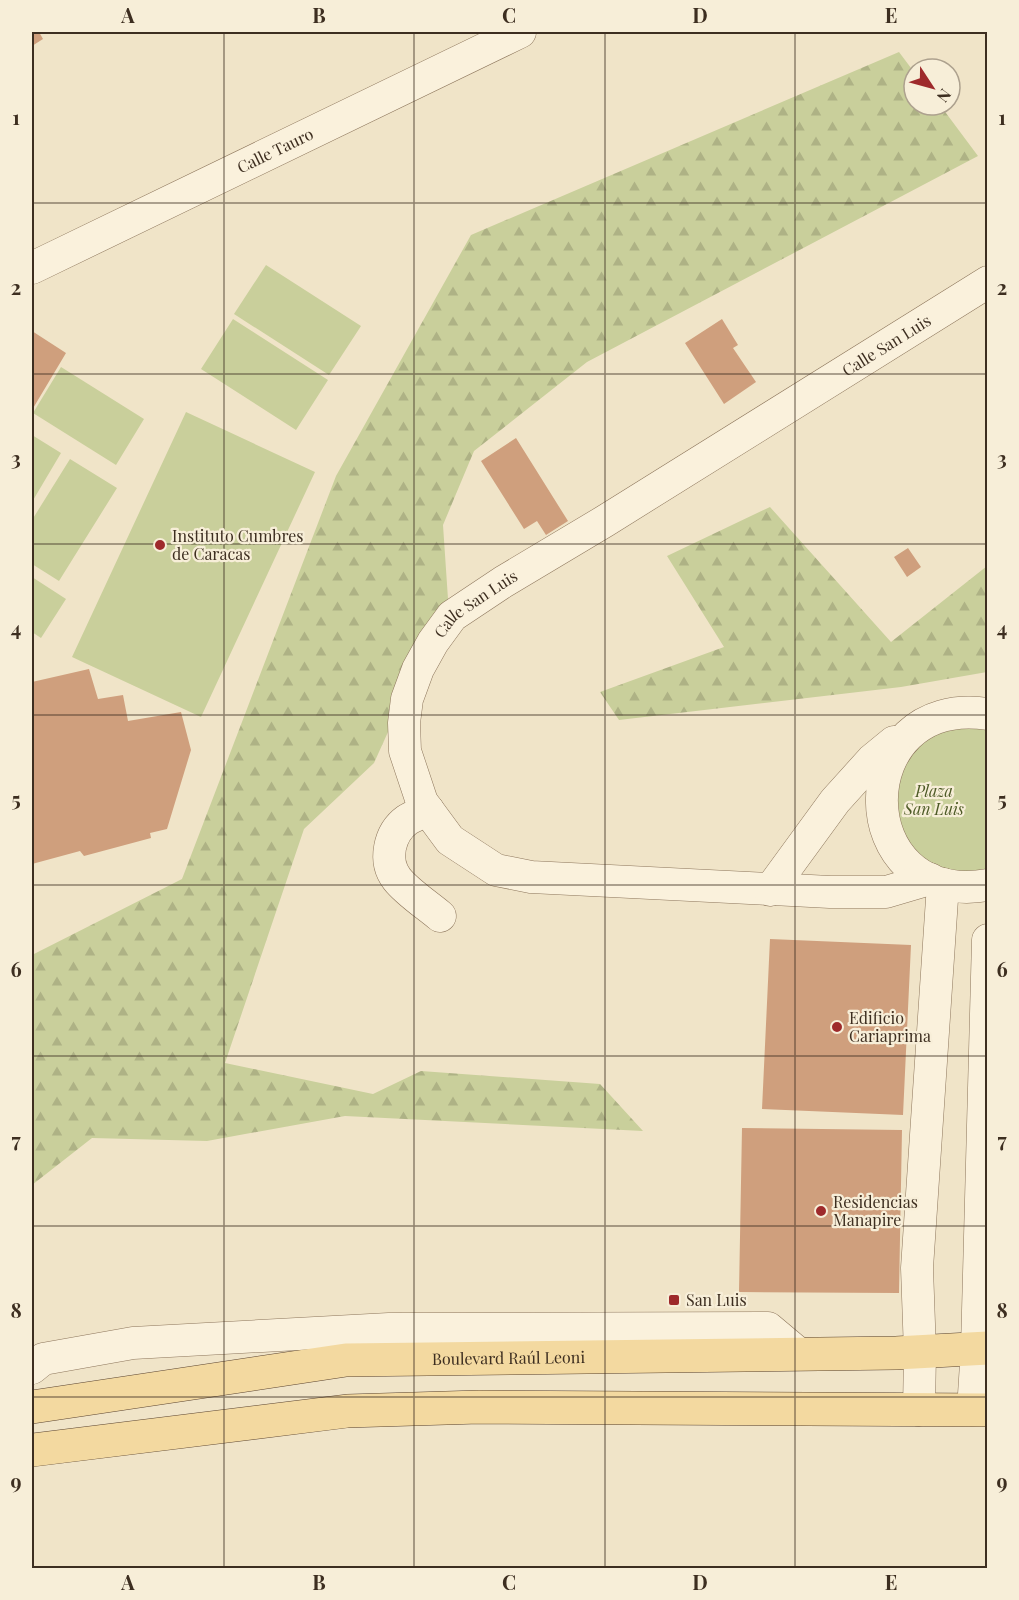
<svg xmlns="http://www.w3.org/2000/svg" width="1019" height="1600" font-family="'Playfair Display',serif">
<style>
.forest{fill:url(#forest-firs)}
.green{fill:#c9cf9b}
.building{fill:#cf9f7d}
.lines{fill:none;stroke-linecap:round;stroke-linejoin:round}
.minor-casing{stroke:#8d765c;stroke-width:33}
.major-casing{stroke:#5b4430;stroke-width:34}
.minor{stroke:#faf1dc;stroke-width:32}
.major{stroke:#f3d9a0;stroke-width:33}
.grid{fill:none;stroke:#3d2e20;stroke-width:1.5;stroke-opacity:0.55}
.poi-dot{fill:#9e2a2b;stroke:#f7eed8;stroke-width:2}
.labels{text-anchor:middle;stroke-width:4.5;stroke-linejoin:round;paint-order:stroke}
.street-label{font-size:16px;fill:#3d2e20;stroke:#f7eed8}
.poi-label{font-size:16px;fill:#3d2e20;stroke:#f7eed8;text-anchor:start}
.park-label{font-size:16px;font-style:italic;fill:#4d5a26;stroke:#f7eed8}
.neatline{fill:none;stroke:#3d2e20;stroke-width:2}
.grid-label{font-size:20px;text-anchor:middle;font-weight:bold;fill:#3d2e20}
</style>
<defs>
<pattern id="forest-firs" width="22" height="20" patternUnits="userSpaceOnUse" patternTransform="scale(1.5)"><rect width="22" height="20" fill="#c9cf9b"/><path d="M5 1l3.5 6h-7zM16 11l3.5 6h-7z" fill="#aeb285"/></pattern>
</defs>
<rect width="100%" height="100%" fill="#f0e4c8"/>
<path class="forest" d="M 899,52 L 914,72 L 914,105 L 940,105 L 978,156 L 587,362 L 474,451 L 443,525 L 448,599 L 374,763 L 304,829 L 225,1063 L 373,1094 L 421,1071 L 600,1084 L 643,1131 L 345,1116 L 207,1141 L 92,1138 L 32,1185 L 32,955 L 182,879 L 336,476 L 471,235 Z
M 770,507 L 891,642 L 987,566 L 987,672 L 901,687 L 619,720 L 600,692 L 724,647 L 667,556 Z"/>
<path class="green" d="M 266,265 L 361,326 L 329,375 L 234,314 Z
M 233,319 L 328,380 L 296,430 L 201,369 Z
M 61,367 L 144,419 L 116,465 L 33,413 Z
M 186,412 L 315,472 L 201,717 L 72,657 Z
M 32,435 L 61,453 L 32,502 Z
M 70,459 L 117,488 L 59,581 L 32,564 L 32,520 Z
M 32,577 L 66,599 L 41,638 L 32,632 Z
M 987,714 L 987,885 L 974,887 L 893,846 L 897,749 Z"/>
<path class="building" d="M 32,32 L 39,32 L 43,39 L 32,46 Z
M 722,319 L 738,345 L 733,348 L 756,382 L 724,404 L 685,343 Z
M 32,331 L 66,353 L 32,410 Z
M 516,438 L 568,521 L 546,535 L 537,521 L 524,529 L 481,461 Z
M 908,548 L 921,567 L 907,577 L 894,557 Z
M 89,669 L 98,699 L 123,695 L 128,721 L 181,712 L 191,750 L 167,829 L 150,833 L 151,838 L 84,856 L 80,851 L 32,864 L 32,682 Z
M 770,939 L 911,945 L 903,1115 L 762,1109 Z
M 742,1128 L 902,1130 L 899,1293 L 739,1292 Z"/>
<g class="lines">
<defs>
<g id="minor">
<path id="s1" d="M 32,268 L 520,32"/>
<path d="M 988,714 C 846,693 847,909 988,885"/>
<path d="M 428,810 C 421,813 413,816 407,820 C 389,833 383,861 397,879 C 407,892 427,905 440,916"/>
<path id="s2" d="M 930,879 L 886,892 L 830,892 L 531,877 L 496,870 L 450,840 L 422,802 L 405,751 L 404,723 L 407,699 L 418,669 L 433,642 L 452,616 L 503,582 L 605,521 L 988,282"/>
<path d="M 770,890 L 835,801 L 872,760 L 894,742"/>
<path d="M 32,1368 L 43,1359 L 133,1343 L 389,1329 L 768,1328 L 799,1354"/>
<path d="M 919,1410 L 920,1352 L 917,1268 L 943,884"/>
<path d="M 973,1410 L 977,1348 L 988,940"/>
</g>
<g id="major">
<path id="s3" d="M 32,1407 L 346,1360 L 896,1353 L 988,1348"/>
<path d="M 32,1450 L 347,1411 L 479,1407 L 988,1410"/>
</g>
</defs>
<use href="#minor" class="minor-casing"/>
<use href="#major" class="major-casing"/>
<use href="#minor" class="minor"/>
<use href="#major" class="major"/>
</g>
<path class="grid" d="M 224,32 L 224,1568M 414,32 L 414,1568M 605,32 L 605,1568M 795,32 L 795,1568M 32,203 L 988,203M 32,374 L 988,374M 32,544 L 988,544M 32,715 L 988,715M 32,885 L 988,885M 32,1056 L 988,1056M 32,1226 L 988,1226M 32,1397 L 988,1397"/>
<g class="poi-dot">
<circle cx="160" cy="545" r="6"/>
<circle cx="837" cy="1027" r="6"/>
<circle cx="821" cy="1211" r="6"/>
<rect x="668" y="1294" width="12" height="12" rx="3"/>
</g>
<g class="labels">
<g class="street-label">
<text dy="6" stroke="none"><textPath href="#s1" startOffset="270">Calle Tauro</textPath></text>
<text dy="6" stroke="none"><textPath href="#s2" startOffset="1252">Calle San Luis</textPath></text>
<text dy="6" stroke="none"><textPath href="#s2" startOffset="766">Calle San Luis</textPath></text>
<text dy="6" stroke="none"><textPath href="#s3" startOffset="480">Boulevard Raúl Leoni</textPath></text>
</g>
<g class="poi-label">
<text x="172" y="542">Instituto Cumbres<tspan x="172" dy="18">de Caracas</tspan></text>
<text x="849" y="1024">Edificio<tspan x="849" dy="18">Cariaprima</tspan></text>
<text x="833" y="1208">Residencias<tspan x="833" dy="18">Manapire</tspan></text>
<text x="686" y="1306">San Luis</text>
</g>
<g class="park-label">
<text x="934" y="797">Plaza<tspan x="934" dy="18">San Luis</tspan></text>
</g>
</g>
<rect width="1019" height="1600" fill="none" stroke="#f7eed8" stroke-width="66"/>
<g transform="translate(932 87) rotate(126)"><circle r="28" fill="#f7eed8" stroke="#ada18e" stroke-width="1.5"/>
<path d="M0-4.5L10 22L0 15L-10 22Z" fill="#9e2a2b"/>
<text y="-9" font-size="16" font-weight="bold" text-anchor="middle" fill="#3d2e20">N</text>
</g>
<rect x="33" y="33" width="953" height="1534" class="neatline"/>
<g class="grid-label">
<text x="128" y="23">A</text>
<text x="319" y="23">B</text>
<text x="509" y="23">C</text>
<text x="700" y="23">D</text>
<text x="891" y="23">E</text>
<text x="16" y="125">1</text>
<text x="1002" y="125">1</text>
<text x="16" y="295">2</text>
<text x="1002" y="295">2</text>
<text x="16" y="466">3</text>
<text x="1002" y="466">3</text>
<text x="16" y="636">4</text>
<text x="1002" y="636">4</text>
<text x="16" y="807">5</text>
<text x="1002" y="807">5</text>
<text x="16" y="977">6</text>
<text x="1002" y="977">6</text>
<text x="16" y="1148">7</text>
<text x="1002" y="1148">7</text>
<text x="16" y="1318">8</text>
<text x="1002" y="1318">8</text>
<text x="16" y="1489">9</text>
<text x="1002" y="1489">9</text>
<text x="128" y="1590">A</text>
<text x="319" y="1590">B</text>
<text x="509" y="1590">C</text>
<text x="700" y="1590">D</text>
<text x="891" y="1590">E</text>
</g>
</svg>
